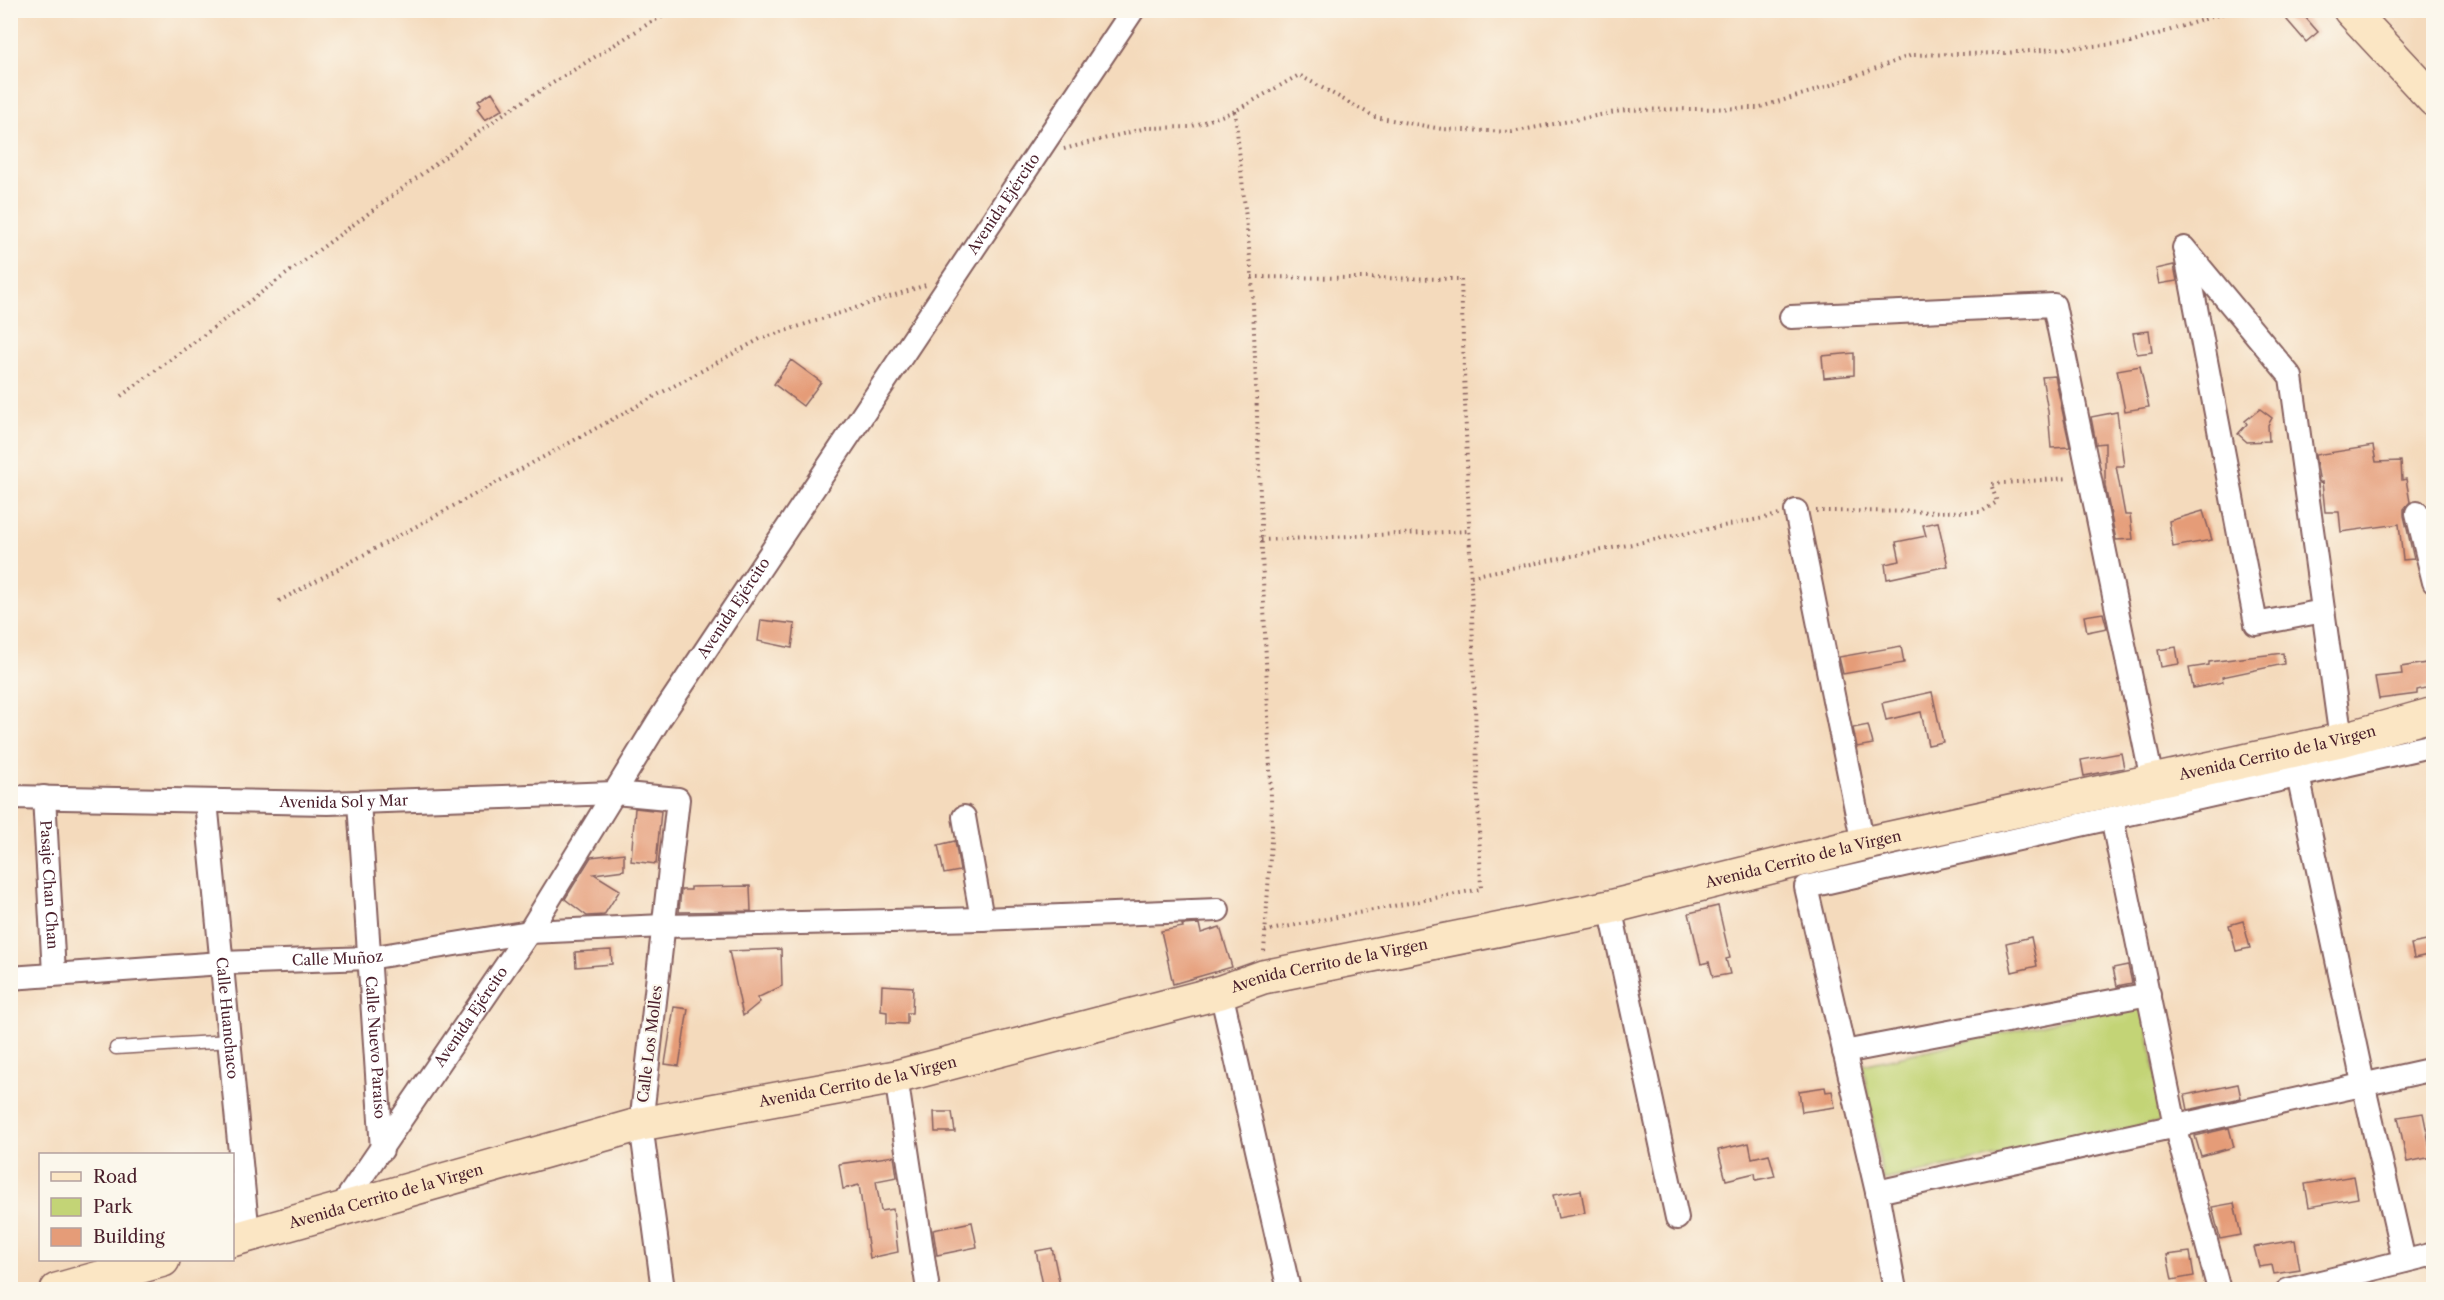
<svg xmlns="http://www.w3.org/2000/svg" width="2444" height="1300" font-family="'Libre Caslon Text',serif">
<style>
.green{fill:#c3d476;stroke:#867a50;stroke-width:1.5}
.building{fill:#e59c78}
.lines{fill:none;stroke-linecap:round;stroke-linejoin:round}
.lane-casing{stroke:#86605e;stroke-width:15}
.street-casing{stroke:#86605e;stroke-width:26}
.secondary-casing{stroke:#86605e;stroke-width:36}
.path{stroke:#86605e;stroke-width:4;stroke-dasharray:1.5 4.5;stroke-linecap:butt}
.lane{stroke:#fff;stroke-width:12}
.street{stroke:#fff;stroke-width:22}
.secondary{stroke:#fbe6c4;stroke-width:33}
.labels{text-anchor:middle;stroke-width:4.5;stroke-linejoin:round;paint-order:stroke}
.street-label{font-size:15px;fill:#4a1f2b;stroke:#fbf7ec}
</style>
<rect width="100%" height="100%" fill="#fbf7ec"/>
<filter id="ink" filterUnits="userSpaceOnUse"><feTurbulence type="fractalNoise" baseFrequency=".0167" numOctaves="2"/><feDisplacementMap in="SourceGraphic" scale="12" xChannelSelector="R" yChannelSelector="G"/><feConvolveMatrix kernelMatrix="1 2 1 2 8 2 1 2 1" color-interpolation-filters="sRGB"/></filter>
<filter id="wash" filterUnits="userSpaceOnUse"><feTurbulence type="fractalNoise" baseFrequency=".008" numOctaves="4" result="noise"/><feDisplacementMap in="SourceGraphic" scale="24" xChannelSelector="R" yChannelSelector="G"/><feGaussianBlur stdDeviation="1.35" result="paint"/><feColorMatrix in="noise" values="0 0 0 0 0 0 0 0 0 0 0 0 0 0 0 0 0 1.4 0 .05"/><feComposite in="paint" operator="in"/></filter>
<g filter="url(#wash)">
<rect width="100%" height="100%" fill="#f4dabc"/>
<path class="green" d="M 2143,1001 L 2164,1121 L 1883,1180 L 1863,1065 Z"/>
<g id="blocks">
<path class="building" d="M 2299,10 L 2318,32 L 2306,42 L 2287,20 Z
M 492,92 L 503,109 L 485,120 L 477,109 L 481,105 L 478,101 Z
M 2174,265 L 2177,281 L 2159,284 L 2156,269 Z
M 2149,331 L 2152,352 L 2137,354 L 2133,333 Z
M 1854,353 L 1854,375 L 1824,378 L 1822,356 Z
M 791,360 L 821,382 L 803,406 L 774,384 Z
M 2140,366 L 2149,407 L 2125,411 L 2117,370 Z
M 2055,376 L 2070,447 L 2051,448 L 2048,411 L 2042,377 Z
M 2260,409 L 2272,418 L 2268,425 L 2269,441 L 2247,442 L 2238,434 L 2247,424 L 2245,421 Z
M 2117,412 L 2124,466 L 2116,466 L 2125,515 L 2130,515 L 2133,539 L 2116,540 L 2105,486 L 2105,443 L 2096,444 L 2091,417 Z
M 2373,446 L 2376,462 L 2401,461 L 2402,480 L 2406,479 L 2410,502 L 2404,509 L 2404,516 L 2414,559 L 2403,560 L 2399,524 L 2341,532 L 2339,512 L 2325,512 L 2322,482 L 2320,483 L 2315,455 Z
M 2203,511 L 2212,540 L 2173,547 L 2169,521 Z
M 1938,522 L 1948,566 L 1887,579 L 1885,564 L 1900,561 L 1896,542 L 1926,536 L 1923,525 Z
M 2103,613 L 2107,628 L 2087,632 L 2084,616 Z
M 761,620 L 795,624 L 792,648 L 758,641 Z
M 1901,646 L 1904,663 L 1843,674 L 1839,657 Z
M 2176,647 L 2179,664 L 2161,667 L 2158,650 Z
M 2283,653 L 2284,664 L 2222,677 L 2223,682 L 2193,688 L 2189,668 L 2209,665 L 2209,662 Z
M 2433,662 L 2433,686 L 2417,690 L 2417,694 L 2379,699 L 2375,677 L 2402,674 L 2401,667 Z
M 1932,692 L 1943,742 L 1928,745 L 1921,712 L 1886,720 L 1882,703 Z
M 1868,725 L 1873,744 L 1857,747 L 1853,728 Z
M 2121,753 L 2124,768 L 2084,776 L 2081,760 Z
M 635,808 L 661,811 L 656,864 L 631,861 Z
M 955,841 L 960,871 L 944,874 L 938,845 Z
M 624,853 L 624,870 L 594,874 L 620,890 L 604,915 L 587,916 L 565,899 L 591,857 Z
M 750,886 L 751,911 L 679,912 L 681,890 L 691,890 L 691,887 Z
M 1718,906 L 1730,958 L 1726,959 L 1730,974 L 1713,977 L 1709,962 L 1701,964 L 1689,913 Z
M 2243,921 L 2250,948 L 2236,951 L 2229,925 Z
M 1199,924 L 1201,933 L 1220,927 L 1232,967 L 1173,984 L 1161,931 L 1183,927 L 1182,925 Z
M 2031,937 L 2037,966 L 2012,972 L 2006,943 Z
M 2432,940 L 2433,954 L 2414,958 L 2411,944 Z
M 781,949 L 782,986 L 757,998 L 760,1002 L 743,1016 L 729,951 Z
M 611,950 L 612,964 L 576,967 L 575,952 Z
M 2128,965 L 2132,983 L 2117,986 L 2113,968 Z
M 882,985 L 913,987 L 912,1013 L 907,1013 L 907,1024 L 887,1023 L 887,1012 L 881,1011 Z
M 674,1007 L 688,1009 L 679,1066 L 665,1064 Z
M 2238,1084 L 2241,1098 L 2188,1110 L 2185,1095 Z
M 1825,1087 L 1826,1092 L 1832,1091 L 1835,1107 L 1802,1112 L 1799,1091 Z
M 934,1112 L 952,1112 L 955,1132 L 935,1132 Z
M 2423,1113 L 2432,1157 L 2407,1162 L 2398,1117 Z
M 2229,1128 L 2234,1147 L 2201,1156 L 2195,1136 Z
M 1749,1143 L 1752,1158 L 1769,1154 L 1775,1176 L 1756,1180 L 1755,1173 L 1726,1180 L 1718,1150 Z
M 894,1156 L 897,1177 L 876,1181 L 881,1211 L 893,1209 L 898,1252 L 870,1258 L 859,1185 L 843,1189 L 839,1164 Z
M 2354,1176 L 2358,1198 L 2309,1207 L 2305,1184 Z
M 1581,1190 L 1585,1213 L 1558,1218 L 1553,1195 Z
M 2234,1203 L 2241,1235 L 2220,1239 L 2212,1207 Z
M 972,1222 L 977,1247 L 937,1255 L 933,1230 Z
M 2295,1240 L 2300,1270 L 2274,1274 L 2272,1265 L 2259,1267 L 2254,1247 Z
M 1052,1248 L 1061,1290 L 1044,1290 L 1036,1251 Z
M 2190,1252 L 2194,1276 L 2172,1280 L 2167,1255 Z"/>
</g>
</g>
<g filter="url(#ink)">
<use href="#blocks" fill-opacity="0" stroke="#86605e" stroke-width="1.5"/>
<g class="lines">
<defs>
<path id="lane" d="M 116,1048 L 230,1041"/>
<g id="street">
<path d="M 2184,248 L 2291,377 L 2341,740"/>
<path d="M 2185,250 L 2256,624 L 2323,611"/>
<path d="M 1791,317 L 2054,305 L 2152,780"/>
<path d="M 1796,511 L 1863,844"/>
<path d="M 2417,513 L 2434,582"/>
<path d="M 2295,761 L 2363,1083 L 2404,1261"/>
<path id="s1" d="M 10,797 L 328,803 L 615,793 L 678,799 L 641,1124 L 663,1290"/>
<path id="s2" d="M 44,797 L 54,973"/>
<path id="s3" d="M 206,801 L 248,1235"/>
<path id="s4" d="M 359,802 L 382,1150"/>
<path d="M 964,817 L 982,919"/>
<path d="M 2112,818 L 2175,1125 L 2219,1290"/>
<path d="M 1610,907 L 1677,1218"/>
<path id="s5" d="M 10,978 L 222,963 L 369,958 L 529,932 L 664,926 L 982,919 L 1218,910"/>
<path d="M 1221,992 L 1289,1290"/>
<path d="M 1844,1052 L 2149,994"/>
<path d="M 896,1077 L 928,1290"/>
<path d="M 1877,1192 L 2434,1069"/>
<path id="s6" d="M 339,1210 L 529,932 L 659,720 L 1133,10"/>
<path d="M 1895,1290 L 1877,1192 L 1806,887 L 2434,745"/>
<path d="M 2288,1290 L 2434,1254"/>
</g>
<g id="secondary">
<path d="M 2350,10 L 2434,100"/>
<path id="s7" d="M 232,1240 L 641,1124 L 896,1077 L 1221,992 L 1263,977 L 1610,907 L 1863,844 L 2341,740 L 2434,714"/>
<path d="M 57,1290 L 163,1260"/>
</g>
</defs>
<use href="#lane" class="lane-casing"/>
<use href="#street" class="street-casing"/>
<use href="#secondary" class="secondary-casing"/>
<path class="path" d="M 1235,111 L 1252,277 L 1272,825 L 1264,952
M 1064,149 L 1146,128 L 1190,127 L 1235,111 L 1299,75 L 1375,117 L 1442,129 L 1512,132 L 1626,110 L 1757,108 L 1814,91 L 1912,55 L 2005,53 L 2130,43 L 2233,10
M 1252,277 L 1461,279 L 1481,889 L 1265,931
M 121,396 L 506,112 L 651,22 L 677,10
M 1816,511 L 1981,512 L 1997,502 L 1991,484 L 2069,478
M 1261,540 L 1469,531
M 1471,576 L 1779,515
M 279,601 L 760,339 L 926,285"/>
<use href="#lane" class="lane"/>
<use href="#street" class="street"/>
<use href="#secondary" class="secondary"/>
</g>
</g>
<g class="labels">
<g class="street-label">
<text dy="5" stroke="none"><textPath href="#s6" startOffset="1206">Avenida Ejército</textPath></text>
<text dy="5" stroke="none"><textPath href="#s6" startOffset="720">Avenida Ejército</textPath></text>
<text dy="5" stroke="none"><textPath href="#s7" startOffset="2104">Avenida Cerrito de la Virgen</textPath></text>
<text dy="5" stroke="none"><textPath href="#s1" startOffset="334">Avenida Sol y Mar</textPath></text>
<text dy="5" stroke="none"><textPath href="#s7" startOffset="1618">Avenida Cerrito de la Virgen</textPath></text>
<text dy="5" stroke="none"><textPath href="#s2" startOffset="88">Pasaje Chan Chan</textPath></text>
<text dy="5" stroke="none"><textPath href="#s5" startOffset="328">Calle Muñoz</textPath></text>
<text dy="5" stroke="none"><textPath href="#s7" startOffset="1132">Avenida Cerrito de la Virgen</textPath></text>
<text dy="5" stroke="none"><textPath href="#s3" startOffset="218">Calle Huanchaco</textPath></text>
<text dy="5" stroke="none"><textPath href="#s6" startOffset="234">Avenida Ejército</textPath></text>
<text transform="translate(650 1044) rotate(-83)" y="5">Calle Los Molles</text>
<text dy="5" stroke="none"><textPath href="#s4" startOffset="246">Calle Nuevo Paraíso</textPath></text>
<text dy="5" stroke="none"><textPath href="#s7" startOffset="646">Avenida Cerrito de la Virgen</textPath></text>
<text dy="5" stroke="none"><textPath href="#s7" startOffset="160">Avenida Cerrito de la Virgen</textPath></text>
</g>
</g>
<rect width="2444" height="1300" fill="none" stroke="#fbf7ec" stroke-width="36"/>
<rect x="39" y="1153" width="195" height="108" fill="#fbf7ec" stroke="#b4a19f" stroke-width="1.5"/>
<rect x="51" y="1172" width="30" height="9" fill="#fbe6c4" stroke="#b4a19f" stroke-width="1.5"/>
<text x="93" y="1183" font-size="18" fill="#4a1f2b">Road</text>
<rect x="51" y="1198" width="30" height="18" fill="#c3d476" stroke="#b4a19f" stroke-width="1.5"/>
<text x="93" y="1213" font-size="18" fill="#4a1f2b">Park</text>
<rect x="51" y="1228" width="30" height="18" fill="#e59c78" stroke="#b4a19f" stroke-width="1.5"/>
<text x="93" y="1243" font-size="18" fill="#4a1f2b">Building</text>
</svg>
